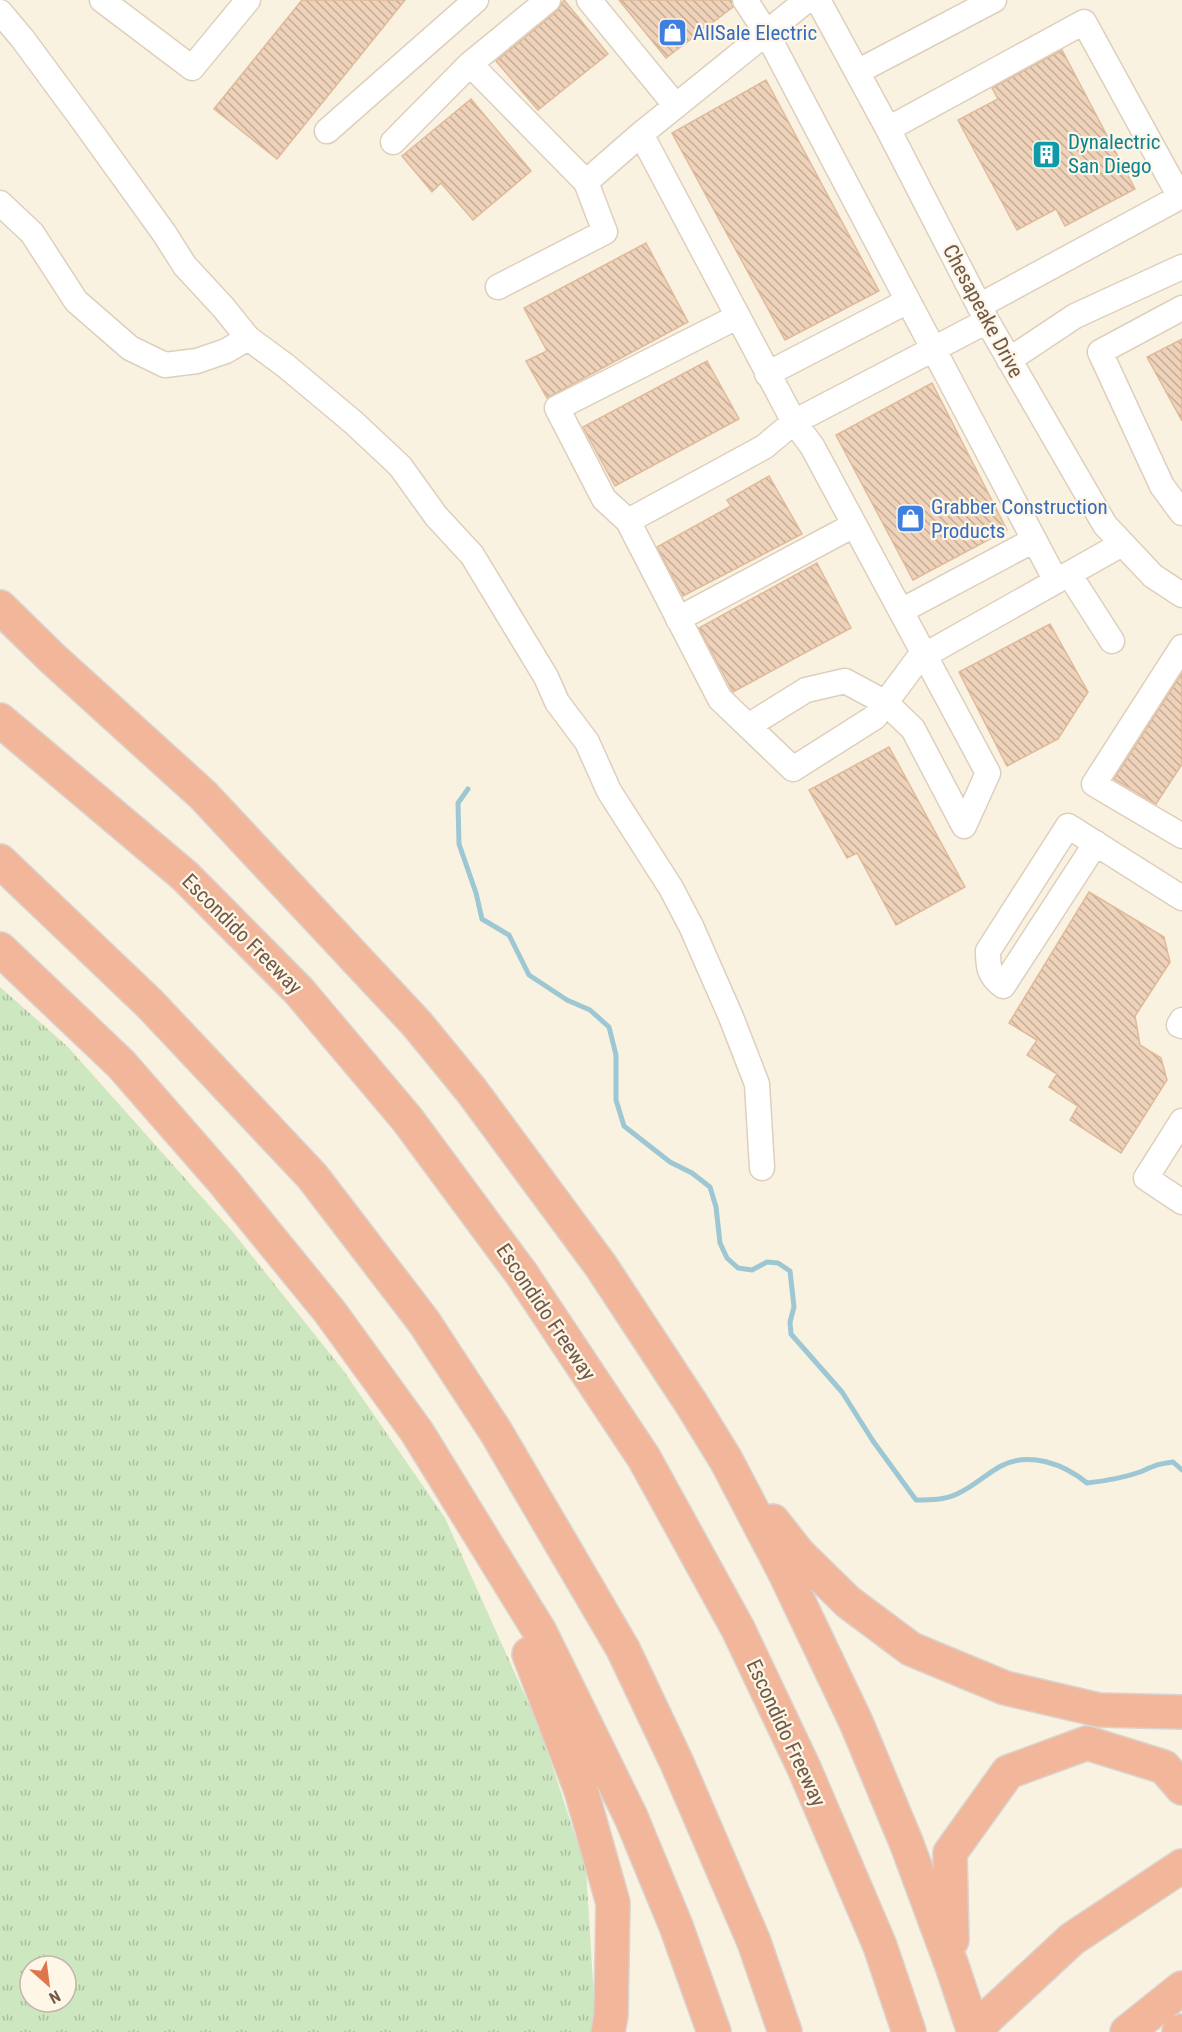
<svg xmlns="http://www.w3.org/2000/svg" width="1182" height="2032" font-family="'Roboto Condensed',sans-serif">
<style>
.grass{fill:url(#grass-tufts);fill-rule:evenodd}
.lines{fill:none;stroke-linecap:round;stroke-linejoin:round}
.stream{stroke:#9dc7d3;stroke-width:5}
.building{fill:url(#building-back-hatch);stroke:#e0ba9b;stroke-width:1.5}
.minor-casing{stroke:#decfbd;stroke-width:27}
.highway-casing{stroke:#dad4d0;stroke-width:36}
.minor{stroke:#fff;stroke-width:24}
.highway{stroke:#f2b79a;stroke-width:33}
.labels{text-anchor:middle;stroke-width:4.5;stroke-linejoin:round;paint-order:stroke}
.shop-label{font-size:21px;fill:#366cbe;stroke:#fef6e6;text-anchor:start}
.culture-label{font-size:21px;fill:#0d838f;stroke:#fef6e6;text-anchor:start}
.street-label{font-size:21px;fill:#705949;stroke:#fef6e6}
</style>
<defs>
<pattern id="grass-tufts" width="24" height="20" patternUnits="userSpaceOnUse" patternTransform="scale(1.5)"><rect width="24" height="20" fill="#cde7c0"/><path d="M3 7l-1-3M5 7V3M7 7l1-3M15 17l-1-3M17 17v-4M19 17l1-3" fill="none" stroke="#abbe9e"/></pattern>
<pattern id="building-back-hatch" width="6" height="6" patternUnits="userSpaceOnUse" patternTransform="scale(1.5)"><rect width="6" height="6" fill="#eed2b9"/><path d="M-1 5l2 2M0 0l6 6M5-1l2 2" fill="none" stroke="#c5ad98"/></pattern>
</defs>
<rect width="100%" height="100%" fill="#faf2e0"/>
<path class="grass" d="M 0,987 L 68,1047 L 232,1231 L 343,1370 L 445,1518 L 540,1729 L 586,1869 L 596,2032 L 0,2032 ZM 30,1966 L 66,1966 L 66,2002 L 30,2002 Z"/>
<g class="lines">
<path class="stream" d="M 468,789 L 458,803 L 459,844 L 476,893 L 482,919 L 509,935 L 529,975 L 567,1000 L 590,1010 L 609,1027 L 616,1055 L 616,1100 L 624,1126 L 670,1162 L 692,1173 L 710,1187 L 716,1207 L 720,1243 L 727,1258 L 738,1268 L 752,1270 L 767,1262 L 778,1263 L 790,1271 L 794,1307 L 790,1322 L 791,1334 L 842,1392 L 873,1441 L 916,1500 C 931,1500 944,1500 957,1494 C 973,1487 986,1474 1001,1466 C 1029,1451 1064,1464 1087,1483 C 1105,1481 1123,1478 1140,1472 C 1154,1466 1157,1464 1173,1462 L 1182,1470"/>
</g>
<path class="building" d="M 302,0 L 405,0 L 277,159 L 214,109 Z
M 564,0 L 608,54 L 538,110 L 496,61 L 557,11 Z
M 619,0 L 731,0 L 733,7 L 666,58 Z
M 1062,50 L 1135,189 L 1065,226 L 1056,209 L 1017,230 L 958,120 L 998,99 L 992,88 Z
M 766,80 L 879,291 L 785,340 L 672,133 Z
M 471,99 L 531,171 L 473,220 L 441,183 L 432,192 L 402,156 Z
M 646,243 L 688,322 L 547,398 L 526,361 L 547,351 L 524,308 Z
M 1182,339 L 1182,421 L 1147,357 Z
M 707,361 L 739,419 L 615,486 L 583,427 Z
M 932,383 L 1007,530 L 913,580 L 836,435 Z
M 769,476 L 802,534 L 683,596 L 657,547 L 731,506 L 727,500 Z
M 817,563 L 851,628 L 733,692 L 699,628 Z
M 1050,624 L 1088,692 L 1058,739 L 1007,766 L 959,672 Z
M 1182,673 L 1182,764 L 1156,804 L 1114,779 Z
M 889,747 L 965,887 L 896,925 L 857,853 L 847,858 L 809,790 Z
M 1089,892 L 1164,937 L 1170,962 L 1135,1016 L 1140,1045 L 1161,1058 L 1167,1080 L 1121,1153 L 1070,1120 L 1078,1106 L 1049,1087 L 1057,1074 L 1027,1055 L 1037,1040 L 1009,1023 Z"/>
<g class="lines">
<defs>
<path id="minor" d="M 102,0 L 192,68 L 248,0
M 589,0 L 676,106
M 745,0 L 766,32 L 1056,581
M 818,0 L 888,129 L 987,321 L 1105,525 L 1153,576 L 1182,595
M 0,12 L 22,38 L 84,122 L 164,233 L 185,266 L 223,307 L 248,338 L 286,366 L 353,422 L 400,466 L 436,516 L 472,555 L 546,677 L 557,702 L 587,742 L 609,791 L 671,888 L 691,926 L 731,1017 L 757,1084 L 762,1168
M 470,64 L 548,0
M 857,72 L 994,0
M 888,129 L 1084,22 L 1180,197 L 979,306
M 327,131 L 476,0
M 641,134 L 794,422 L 812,446 L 988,773 L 964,826 L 913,729 L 886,703 L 845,681 L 806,690 L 748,726
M 393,142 L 470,64 L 586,182
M 0,203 L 32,233 L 76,301 L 130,348 L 165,365 L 197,361 L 226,351 L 248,338
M 498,287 L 605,232 L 586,182 L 641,134 L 807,0
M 1182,308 L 1100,352 L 1162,486 L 1182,513
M 737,317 L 557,408 L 604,499 L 628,521 L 720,699 L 793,769 L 875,717 L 918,659 L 1122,544
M 1009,360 L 1075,316 L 1182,267
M 767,374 L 908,301
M 628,521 L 764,447 L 794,422 L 987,321
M 1069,574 L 1112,641
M 901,611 L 1034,540
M 678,619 L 854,525
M 1182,647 L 1094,784 L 1182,836
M 1096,843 L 1003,986 C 989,976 988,967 988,951 L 1068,826 L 1182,898
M 1182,1020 L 1179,1025 L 1182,1026
M 1182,1121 L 1146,1178 L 1182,1202"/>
<path id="highway" d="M 0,607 L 52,658 L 203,795 L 417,1024 L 471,1090 L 601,1266 L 691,1403 L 726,1460 L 784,1571 L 856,1722 L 906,1842 L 952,1966 L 974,2032
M 0,720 L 185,876 L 299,991 L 407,1119 L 521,1273 L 644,1458 L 738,1629 L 804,1768 L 880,1946 L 909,2032
M 0,861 L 150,1004 L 312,1176 L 424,1322 L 496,1432 L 623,1649 L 677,1763 L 754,1942 L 785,2032
M 0,949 L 121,1064 L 224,1182 L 330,1312 L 417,1432 L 540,1632 L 631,1817 L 676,1926 L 714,2032
M 773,1521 L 798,1553 L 848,1602 L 911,1649 L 1005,1688 L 1099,1710 L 1182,1712
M 529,1654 L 581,1790 L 613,1903 L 611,2015 L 608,2032
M 952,1940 L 950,1853 L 1008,1772 L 1087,1743 L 1164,1767 L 1182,1788
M 976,2032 L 988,2017 L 1072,1939 L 1182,1866
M 1127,2032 L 1182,1988
M 1179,2032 L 1182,2031"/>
</defs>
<use href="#minor" class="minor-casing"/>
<use href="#highway" class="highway-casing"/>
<use href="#minor" class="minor"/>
<use href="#highway" class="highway"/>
</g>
<defs>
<symbol id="shop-square" viewBox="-11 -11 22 22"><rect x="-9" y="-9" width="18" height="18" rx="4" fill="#3f7fe0" stroke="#fef6e6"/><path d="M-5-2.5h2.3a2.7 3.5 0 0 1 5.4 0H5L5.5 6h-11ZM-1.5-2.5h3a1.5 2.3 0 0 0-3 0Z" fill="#fff"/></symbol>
<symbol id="building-square" viewBox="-11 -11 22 22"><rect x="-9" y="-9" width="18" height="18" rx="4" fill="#0f9aa8" stroke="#fef6e6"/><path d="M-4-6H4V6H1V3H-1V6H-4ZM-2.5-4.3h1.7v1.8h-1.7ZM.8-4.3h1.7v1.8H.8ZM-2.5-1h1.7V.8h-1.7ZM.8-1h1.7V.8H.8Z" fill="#fff"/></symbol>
</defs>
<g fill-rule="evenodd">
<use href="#shop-square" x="656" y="16" width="33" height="33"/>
<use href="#building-square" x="1030" y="138" width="33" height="33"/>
<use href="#shop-square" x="894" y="502" width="33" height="33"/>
</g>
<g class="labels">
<g class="shop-label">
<text x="693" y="40">AllSale Electric</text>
<text x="931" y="514">Grabber Construction<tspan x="931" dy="24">Products</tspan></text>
</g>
<g class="culture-label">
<text x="1068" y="149">Dynalectric<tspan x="1068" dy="24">San Diego</tspan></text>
</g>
<g class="street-label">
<text transform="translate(983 311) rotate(62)" y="7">Chesapeake Drive</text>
<text transform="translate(242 934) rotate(45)" y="7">Escondido Freeway</text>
<text transform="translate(546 1312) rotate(56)" y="7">Escondido Freeway</text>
<text transform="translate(786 1733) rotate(65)" y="7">Escondido Freeway</text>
</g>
</g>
<g transform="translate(48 1984) rotate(152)"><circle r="28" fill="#fef6e6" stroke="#c5b7a7" stroke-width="1.5"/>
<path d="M0-4.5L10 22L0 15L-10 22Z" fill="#df764b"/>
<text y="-9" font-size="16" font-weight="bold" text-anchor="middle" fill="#705949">N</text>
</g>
</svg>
